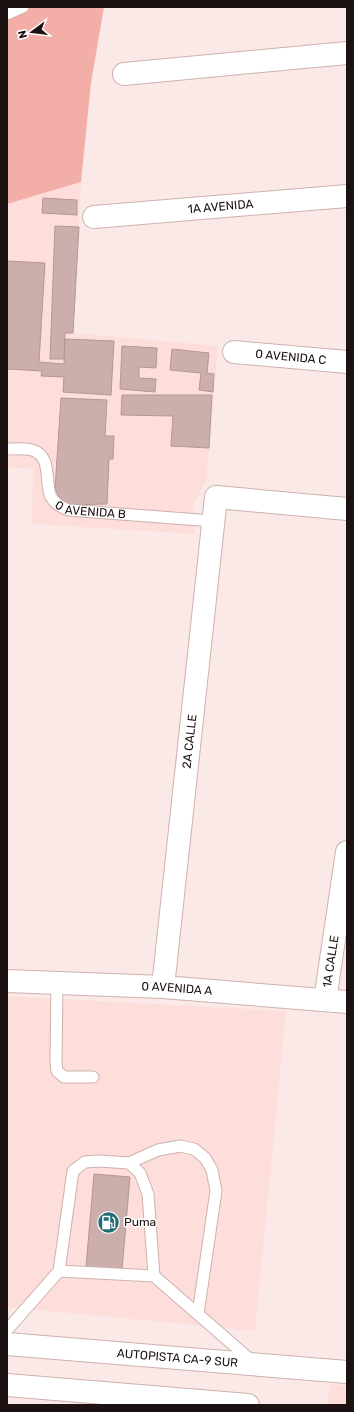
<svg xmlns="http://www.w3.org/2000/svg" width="354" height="1412" font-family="Rubik,sans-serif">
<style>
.built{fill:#fddedb}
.green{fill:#f3aea8}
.building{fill:#ccafad;stroke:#b29794}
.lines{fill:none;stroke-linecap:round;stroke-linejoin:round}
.lane-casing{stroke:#cdb1ae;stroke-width:13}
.street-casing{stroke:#cdb1ae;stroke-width:24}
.highway-casing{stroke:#cdb1ae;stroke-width:24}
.lane{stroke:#fff;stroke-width:11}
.street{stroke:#fff;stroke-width:22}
.highway{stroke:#fff;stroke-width:22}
.labels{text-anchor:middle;stroke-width:3;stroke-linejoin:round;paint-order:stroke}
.street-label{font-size:12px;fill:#1c1211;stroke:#fff}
.poi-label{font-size:12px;fill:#1c1211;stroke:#fff;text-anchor:start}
</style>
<rect width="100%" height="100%" fill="#fbe9e8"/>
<path class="built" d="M 81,182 L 73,333 L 218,346 L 206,482 L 193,504 L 195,534 L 32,524 L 33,469 L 7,467 L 7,204 Z
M 7,996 L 286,1011 L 255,1331 L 7,1307 Z
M 330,1384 L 347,1386 L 347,1405 L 327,1405 Z"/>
<path class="green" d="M 7,7 L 104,7 L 91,83 L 81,182 L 7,204 Z"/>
<path class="building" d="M 43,198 L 77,200 L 77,215 L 42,213 Z
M 55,226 L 79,227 L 73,333 L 65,333 L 64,359 L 50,359 Z
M 7,261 L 45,263 L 39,362 L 64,364 L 65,339 L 114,341 L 111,395 L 63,392 L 64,377 L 41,376 L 42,371 L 7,369 Z
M 122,346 L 157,348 L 156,368 L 139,367 L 139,378 L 156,379 L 155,392 L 120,389 Z
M 172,349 L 209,353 L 207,373 L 214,374 L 213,392 L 199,390 L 201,373 L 170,370 Z
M 122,395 L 212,395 L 209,448 L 171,446 L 173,416 L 121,415 Z
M 61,398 L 107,400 L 105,436 L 114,436 L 113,459 L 109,459 L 107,504 L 64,505 L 55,489 Z
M 94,1174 L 130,1177 L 122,1270 L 86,1267 Z"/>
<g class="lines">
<defs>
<g id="lane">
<path d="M 7,14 L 23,7"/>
<path id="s1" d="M 7,449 C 15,449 24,448 32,450 C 53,456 44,483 51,497 C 55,504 61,507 68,510 L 213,521"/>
<path d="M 57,983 L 56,1062 L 57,1071 L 64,1077 L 93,1077"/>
<path d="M 129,1163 L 158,1150 L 180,1146 L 194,1149 L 205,1158 L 212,1170 L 216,1191 L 198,1314"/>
<path d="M 59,1271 L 154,1276 L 253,1362"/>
<path d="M 7,1330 L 59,1271 L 73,1171 L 85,1162 L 98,1161 L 129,1163 L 140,1173 L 148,1194 L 154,1276"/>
</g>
<g id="street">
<path d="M 124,74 L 347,53"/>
<path id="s2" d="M 94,217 L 347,196"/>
<path id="s3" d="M 234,352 L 347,362"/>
<path id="s4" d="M 7,981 L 163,987 L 347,1002"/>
<path id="s5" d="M 163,987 L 216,497 L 347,509"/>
<path id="s6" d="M 325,1000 L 347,852"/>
</g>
<g id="highway">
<path id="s7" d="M 7,1344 L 347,1372"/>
<path d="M 7,1385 L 248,1405"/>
</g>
</defs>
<use href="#lane" class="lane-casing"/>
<use href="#street" class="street-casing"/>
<use href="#highway" class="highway-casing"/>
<use href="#lane" class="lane"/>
<use href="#street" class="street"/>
<use href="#highway" class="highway"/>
</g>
<defs>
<symbol id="fuel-disc" viewBox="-11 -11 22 22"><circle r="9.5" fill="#226d74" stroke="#fff"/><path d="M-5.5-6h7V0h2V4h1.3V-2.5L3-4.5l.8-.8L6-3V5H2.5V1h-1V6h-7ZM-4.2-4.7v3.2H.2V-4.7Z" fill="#fff"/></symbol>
</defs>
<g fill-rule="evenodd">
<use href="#fuel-disc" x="96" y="1210" width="25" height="25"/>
</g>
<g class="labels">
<g class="street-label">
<text dy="4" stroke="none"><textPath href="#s2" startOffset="127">1A AVENIDA</textPath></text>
<text dy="4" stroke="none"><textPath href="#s3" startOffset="57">0 AVENIDA C</textPath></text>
<text dy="4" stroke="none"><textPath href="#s1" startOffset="123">0 AVENIDA B</textPath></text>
<text dy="4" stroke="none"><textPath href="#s5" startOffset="247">2A CALLE</textPath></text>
<text dy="4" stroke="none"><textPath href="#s6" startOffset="39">1A CALLE</textPath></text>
<text dy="4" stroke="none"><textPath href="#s4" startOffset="170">0 AVENIDA A</textPath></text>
<text dy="4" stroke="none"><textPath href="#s7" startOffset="171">AUTOPISTA CA-9 SUR</textPath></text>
</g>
<g class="poi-label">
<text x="124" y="1226">Puma</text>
</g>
</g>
<rect width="354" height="1412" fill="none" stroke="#1c1211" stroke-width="16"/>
<g transform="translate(32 32) rotate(255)" stroke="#ffffff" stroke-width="3" paint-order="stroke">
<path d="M0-3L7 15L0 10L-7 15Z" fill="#1c1211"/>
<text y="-6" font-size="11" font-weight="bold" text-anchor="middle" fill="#1c1211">N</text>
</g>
</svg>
